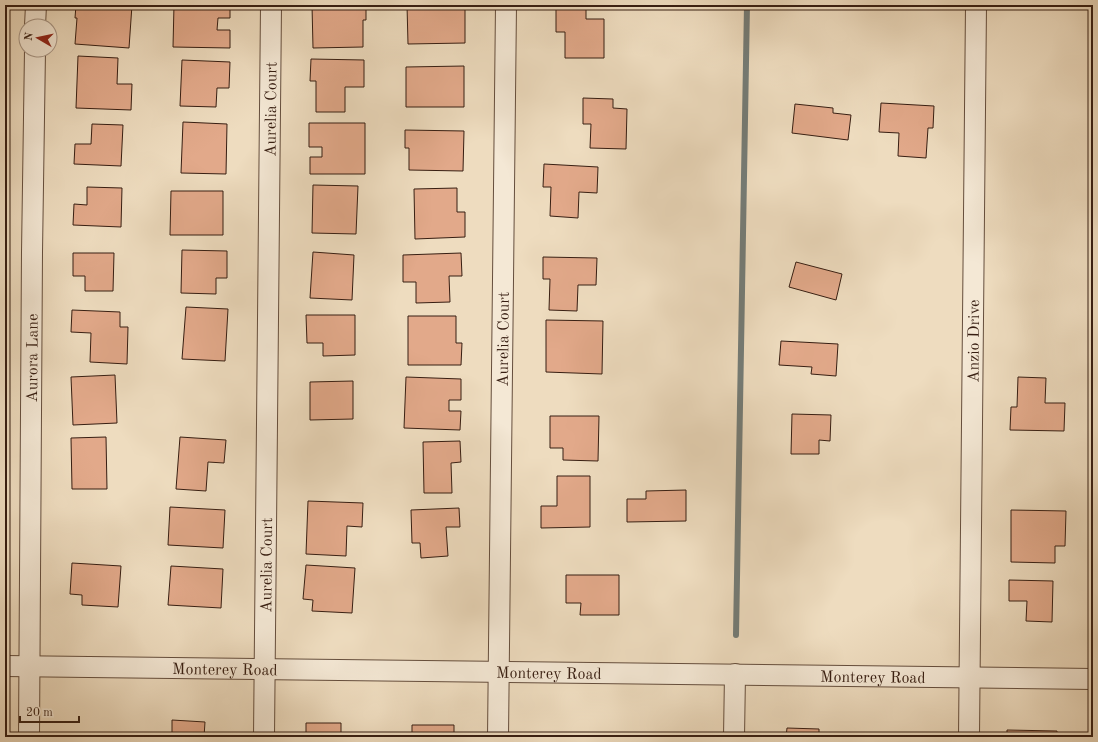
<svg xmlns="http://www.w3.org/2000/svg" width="1098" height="742" font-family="'Old Standard TT',serif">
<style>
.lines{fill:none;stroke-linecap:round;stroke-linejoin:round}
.stream{stroke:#747c77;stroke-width:6}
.building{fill:#e2a98a;stroke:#371e12}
.minor-casing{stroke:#654e3d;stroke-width:22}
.minor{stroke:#f4e8d5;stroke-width:20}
.labels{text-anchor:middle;stroke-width:4;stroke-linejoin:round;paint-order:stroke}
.street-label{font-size:16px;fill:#371e12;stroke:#f4e8d5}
</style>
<rect width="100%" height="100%" fill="#eedcbf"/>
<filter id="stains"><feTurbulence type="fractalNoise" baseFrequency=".005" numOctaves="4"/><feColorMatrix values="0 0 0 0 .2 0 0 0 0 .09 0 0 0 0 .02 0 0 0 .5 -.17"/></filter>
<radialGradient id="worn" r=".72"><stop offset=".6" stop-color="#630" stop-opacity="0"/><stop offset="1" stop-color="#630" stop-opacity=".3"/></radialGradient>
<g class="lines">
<path class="stream" d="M 736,635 L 747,5"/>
</g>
<path class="building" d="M 76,5 L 132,5 L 129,48 L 75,44 L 77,18 L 75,18 Z
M 174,5 L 230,5 L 230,18 L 218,18 L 217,30 L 230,30 L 230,48 L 173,47 Z
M 312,5 L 366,5 L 366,20 L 363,20 L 363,47 L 313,48 Z
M 407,5 L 465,5 L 465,43 L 408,44 Z
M 556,9 L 586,9 L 586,19 L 604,19 L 604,58 L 565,58 L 565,32 L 556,32 Z
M 78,56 L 118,58 L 117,84 L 132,84 L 131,110 L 76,108 Z
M 311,59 L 364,60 L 364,87 L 345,87 L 345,112 L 316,112 L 316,81 L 310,81 Z
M 182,60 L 230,62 L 229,88 L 217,88 L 216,107 L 180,106 Z
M 464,66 L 464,107 L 406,107 L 406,67 Z
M 583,98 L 613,99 L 613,108 L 627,109 L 626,149 L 590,148 L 591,124 L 583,124 Z
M 881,103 L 934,106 L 933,128 L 928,128 L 926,158 L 898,156 L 899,133 L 879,132 Z
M 795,104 L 833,108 L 833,113 L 851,115 L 848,140 L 792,133 Z
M 183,122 L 227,124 L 226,174 L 181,173 Z
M 309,123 L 365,123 L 365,174 L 310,174 L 310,157 L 322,157 L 322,147 L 309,147 Z
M 92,124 L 123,125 L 121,166 L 74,164 L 75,144 L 91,144 Z
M 405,130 L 464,131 L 463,171 L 409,170 L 409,148 L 405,148 Z
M 544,164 L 598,167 L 597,193 L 579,192 L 578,218 L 550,216 L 551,187 L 543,187 Z
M 313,185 L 358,186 L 356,234 L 312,233 Z
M 87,187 L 122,188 L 121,227 L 73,225 L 74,204 L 87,205 Z
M 457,188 L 457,212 L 465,212 L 465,237 L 415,239 L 414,189 Z
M 171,191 L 223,191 L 223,235 L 170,235 Z
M 182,250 L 227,251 L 227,278 L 216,278 L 216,294 L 181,293 Z
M 313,252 L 354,255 L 352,300 L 310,298 Z
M 73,253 L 114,253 L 113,291 L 85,291 L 85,276 L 73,276 Z
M 461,253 L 462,276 L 449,276 L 450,302 L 416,303 L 416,282 L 403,282 L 403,255 Z
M 543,257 L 597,258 L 596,285 L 578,285 L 577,311 L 549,310 L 550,279 L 543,279 Z
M 796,262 L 842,274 L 836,300 L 789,287 Z
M 186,307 L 228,309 L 225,361 L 182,359 Z
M 72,310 L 120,312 L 120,327 L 128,327 L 127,364 L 90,362 L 91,333 L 71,332 Z
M 306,315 L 355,315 L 355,355 L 323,356 L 323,343 L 307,343 Z
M 408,316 L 456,316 L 456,343 L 462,343 L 461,365 L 408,365 Z
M 546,320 L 603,321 L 602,374 L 546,372 Z
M 781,341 L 838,344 L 836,376 L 811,374 L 812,367 L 779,365 Z
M 115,375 L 117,423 L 73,425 L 71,377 Z
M 406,377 L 461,379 L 461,400 L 449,400 L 449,411 L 461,411 L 460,430 L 404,428 Z
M 1018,377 L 1046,378 L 1045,403 L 1065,403 L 1064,431 L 1010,430 L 1011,407 L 1017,407 Z
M 353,381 L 353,419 L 310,420 L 310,382 Z
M 792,414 L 831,415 L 830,441 L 819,440 L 819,454 L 791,454 Z
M 550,416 L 599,416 L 598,461 L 563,460 L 563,448 L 550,448 Z
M 106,437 L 107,489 L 72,489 L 71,438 Z
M 180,437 L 226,440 L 224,463 L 208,462 L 206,491 L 176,489 Z
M 460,441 L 461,462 L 451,463 L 452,493 L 424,493 L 423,442 Z
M 557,476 L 590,476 L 590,527 L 541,528 L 541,506 L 557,506 Z
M 686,490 L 686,521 L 627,522 L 627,499 L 646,499 L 646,491 Z
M 308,501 L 363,503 L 362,527 L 347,526 L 346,556 L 306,554 Z
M 170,507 L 225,510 L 223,548 L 168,545 Z
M 459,508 L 460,527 L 446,527 L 448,556 L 421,558 L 420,543 L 412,543 L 411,510 Z
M 1011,510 L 1066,511 L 1065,546 L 1055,546 L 1055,563 L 1011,562 Z
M 72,563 L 121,566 L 118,607 L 82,605 L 82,595 L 70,594 Z
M 306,565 L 355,568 L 352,613 L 312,611 L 313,600 L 303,599 Z
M 171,566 L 223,569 L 221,608 L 168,605 Z
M 566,575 L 619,575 L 619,615 L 580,615 L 581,603 L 566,603 Z
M 1009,580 L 1053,581 L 1052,622 L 1026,621 L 1027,601 L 1009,601 Z
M 172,720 L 205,722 L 204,737 L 172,737 Z
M 306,723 L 341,723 L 341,737 L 306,737 Z
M 412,725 L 454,725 L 454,737 L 412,737 Z
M 787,728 L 819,729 L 819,737 L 786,737 Z
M 1007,730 L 1057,731 L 1057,737 L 1007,737 Z"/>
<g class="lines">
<defs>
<g id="minor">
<path d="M 35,26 L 36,5"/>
<path id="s1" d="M 5,666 L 1093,679"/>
<path id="s2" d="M 29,737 L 32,252 L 35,50"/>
<path id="s3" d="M 264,737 L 271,5"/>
<path id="s4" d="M 498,737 L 506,5"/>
<path d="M 734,737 L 735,674"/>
<path id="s5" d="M 969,737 L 976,5"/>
</g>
</defs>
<use href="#minor" class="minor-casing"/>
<use href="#minor" class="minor"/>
</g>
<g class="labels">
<g class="street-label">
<text dy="6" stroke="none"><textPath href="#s3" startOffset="628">Aurelia Court</textPath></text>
<text dy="6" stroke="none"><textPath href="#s4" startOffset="398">Aurelia Court</textPath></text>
<text dy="6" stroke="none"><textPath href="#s5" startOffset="396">Anzio Drive</textPath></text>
<text dy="6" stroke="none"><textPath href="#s2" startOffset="379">Aurora Lane</textPath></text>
<text dy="6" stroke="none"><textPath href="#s3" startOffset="172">Aurelia Court</textPath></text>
<text dy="6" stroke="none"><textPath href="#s1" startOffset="220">Monterey Road</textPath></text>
<text dy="6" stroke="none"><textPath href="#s1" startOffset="544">Monterey Road</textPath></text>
<text dy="6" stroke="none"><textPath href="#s1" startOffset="868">Monterey Road</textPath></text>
</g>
</g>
<rect width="1098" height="742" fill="none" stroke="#eedcbf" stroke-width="20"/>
<rect x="6" y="6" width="1086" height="730" fill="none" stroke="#371e12" stroke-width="2"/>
<rect x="10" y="10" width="1078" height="722" fill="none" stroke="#371e12"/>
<g transform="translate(38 38) rotate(279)"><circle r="19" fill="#f4e8d5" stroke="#a89787"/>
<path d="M0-3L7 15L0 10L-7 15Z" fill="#8f2418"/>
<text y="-6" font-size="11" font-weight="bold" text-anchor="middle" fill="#371e12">N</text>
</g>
<path d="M20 716v6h59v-6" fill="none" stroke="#371e12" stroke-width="2"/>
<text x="26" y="716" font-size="12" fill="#371e12" stroke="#f4e8d5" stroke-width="3" paint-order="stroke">20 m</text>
<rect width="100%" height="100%" filter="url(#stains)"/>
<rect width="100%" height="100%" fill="url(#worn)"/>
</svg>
